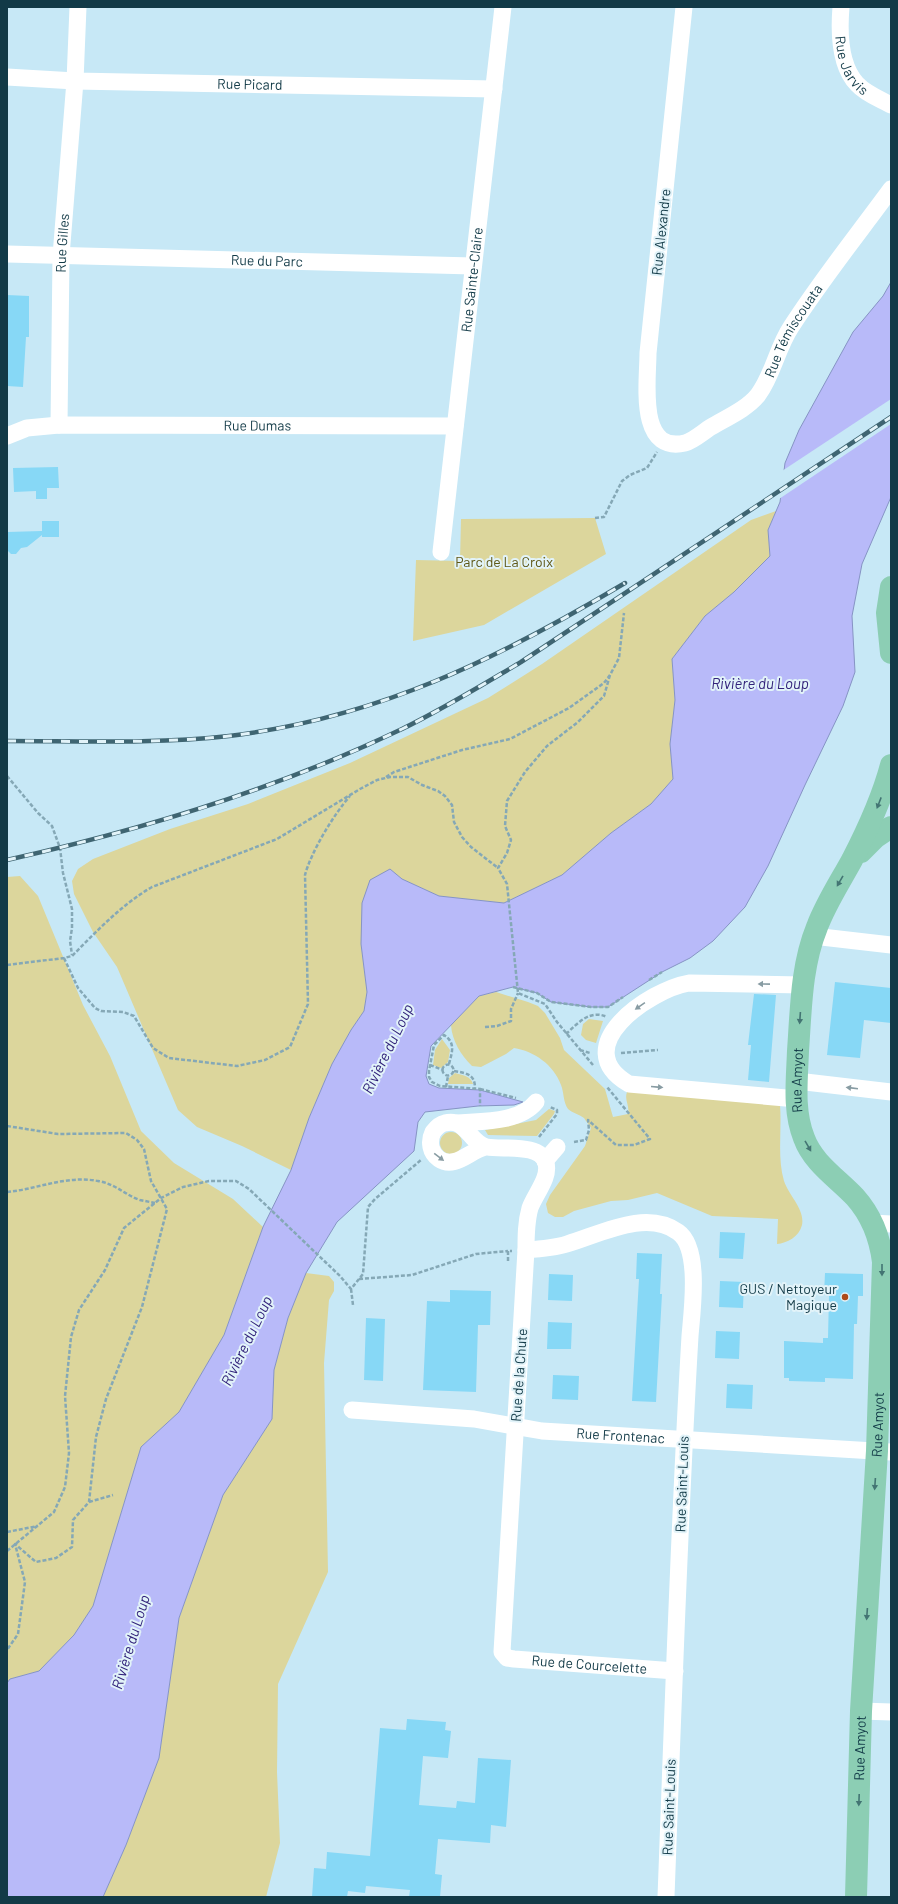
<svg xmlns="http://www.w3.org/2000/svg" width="898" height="1904" font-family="Barlow,sans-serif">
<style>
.green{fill:#dcd69c}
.water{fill:#b8baf9;stroke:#8694c4}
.pier{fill:#c7e8f6}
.building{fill:#87d8f6}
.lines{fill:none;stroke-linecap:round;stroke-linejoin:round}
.path{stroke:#85a8b6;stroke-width:2.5;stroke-dasharray:4 2;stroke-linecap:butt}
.minor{stroke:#fff;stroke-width:17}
.major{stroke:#8cceb4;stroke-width:22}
.rail-casing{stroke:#3f6572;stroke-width:4.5}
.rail{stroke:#e2f3f9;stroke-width:3;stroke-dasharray:9;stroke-linecap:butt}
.oneway{fill:#437573}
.oneway2{fill:#889ca3}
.poi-dot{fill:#ae4a18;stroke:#e2f3f9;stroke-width:1.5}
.labels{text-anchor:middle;stroke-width:4;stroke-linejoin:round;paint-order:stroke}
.street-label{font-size:14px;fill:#123a47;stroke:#e2f3f9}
.park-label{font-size:14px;fill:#5d5614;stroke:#e2f3f9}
.poi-label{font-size:14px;fill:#123a47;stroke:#e2f3f9;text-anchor:end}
.water-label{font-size:15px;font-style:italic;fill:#32237b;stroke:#e2f3f9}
</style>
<rect width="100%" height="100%" fill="#c7e8f6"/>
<path class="green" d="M 776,511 L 768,530 L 770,556 L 734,592 L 705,616 L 672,659 L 675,700 L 670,744 L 674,778 L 651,804 L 611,833 L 562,875 L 504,903 L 439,896 L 402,879 L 390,869 L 361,944 L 367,992 L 364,1011 L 351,1030 L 332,1064 L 309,1118 L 291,1170 L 242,1146 L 197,1127 L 178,1110 L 117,967 L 93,932 L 74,894 L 72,881 L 78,869 L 93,859 L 170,829 L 248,804 L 350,763 L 488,698 L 542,664 L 751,520 Z
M 595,518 L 606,554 L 484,625 L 413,641 L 416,560 L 460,561 L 461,519 Z
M 20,876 L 38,896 L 83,1005 L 110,1056 L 141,1131 L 174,1163 L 233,1199 L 263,1227 L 224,1335 L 179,1412 L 141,1447 L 93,1606 L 74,1635 L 39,1671 L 10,1679 L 7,1683 L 7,877 Z
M 496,992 L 528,1002 L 538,1006 L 545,1013 L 560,1038 L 564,1050 L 605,1089 L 613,1117 L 628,1114 C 630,1106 624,1100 627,1092 L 630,1090 L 780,1105 C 782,1130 777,1157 784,1181 C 789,1196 805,1209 802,1225 C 799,1237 787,1243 777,1244 L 778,1219 L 712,1216 L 657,1193 L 628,1200 L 611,1201 L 574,1211 L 563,1217 L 555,1217 L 548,1213 L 546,1204 L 550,1195 L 585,1146 L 591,1128 C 589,1125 586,1121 584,1118 C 579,1114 572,1113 568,1109 C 563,1102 564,1092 561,1085 C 554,1065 534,1051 514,1048 L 506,1054 L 481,1067 L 472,1066 C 461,1055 452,1041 451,1025 L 479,996 Z
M 589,1019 L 603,1021 L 596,1043 L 586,1040 L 581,1035 L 583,1024 Z
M 442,1039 L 450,1050 L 448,1062 L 441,1068 L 433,1065 L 435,1050 Z
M 455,1073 C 462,1075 471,1076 473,1084 L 448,1084 L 449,1078 Z
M 549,1109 L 555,1111 L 554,1114 L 537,1136 L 488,1135 L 485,1130 L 536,1120 Z
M440 1143a11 11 0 1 1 22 0a11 11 0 1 1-22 0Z
M 306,1273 L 329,1276 L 334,1282 L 334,1291 L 329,1300 L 324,1363 L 328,1572 L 278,1684 L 277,1772 L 280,1843 L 266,1897 L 103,1897 L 126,1845 L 159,1758 L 179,1618 L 223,1495 L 272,1419 L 274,1370 L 288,1318 Z"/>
<path class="water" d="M 891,282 L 891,497 L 862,564 L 852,616 L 855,672 L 843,706 L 805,785 L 768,866 L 745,907 L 713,941 L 690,958 L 662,972 L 608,1007 L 591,1007 L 551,1002 L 537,993 L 513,987 L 479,996 L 431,1046 L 426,1076 L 429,1084 L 439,1088 L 480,1090 L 523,1102 L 514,1105 L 478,1106 L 425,1112 L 418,1122 L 414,1151 L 337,1222 L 306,1273 L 288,1318 L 274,1370 L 272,1419 L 223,1495 L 179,1618 L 159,1758 L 126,1845 L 103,1897 L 7,1897 L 7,1683 L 10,1679 L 39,1671 L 74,1635 L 93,1606 L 141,1447 L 179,1412 L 224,1335 L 263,1227 L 291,1170 L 309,1118 L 332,1064 L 351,1030 L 364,1011 L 367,992 L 361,944 L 362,903 L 370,880 L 390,869 L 402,879 L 439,896 L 504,903 L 562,875 L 611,833 L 651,804 L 673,779 L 670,744 L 675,700 L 672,659 L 705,616 L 734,592 L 770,556 L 768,530 L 780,502 L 785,463 L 799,430 L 853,332 L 883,296 Z"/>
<path class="pier" d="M 891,399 L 891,424 L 779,499 L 782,471 Z"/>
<path class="building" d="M 7,295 L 29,296 L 29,337 L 26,337 L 23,387 L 7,386 Z
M 58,467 L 59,488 L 47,488 L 47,499 L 36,499 L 36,491 L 14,492 L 13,468 Z
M 42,521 L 59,521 L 59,537 L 42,537 L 42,535 L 27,547 L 21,548 L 16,554 L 11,554 L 7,550 L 7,532 L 42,531 Z
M 835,982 L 891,988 L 891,1023 L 864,1020 L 860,1058 L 827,1055 Z
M 754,994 L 776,995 L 769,1082 L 748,1080 L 751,1045 L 748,1045 Z
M 720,1232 L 745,1233 L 743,1259 L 719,1258 Z
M 637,1253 L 662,1254 L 660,1294 L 662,1294 L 656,1402 L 632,1401 L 639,1279 L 636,1279 Z
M 825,1273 L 863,1274 L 863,1296 L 858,1296 L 857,1324 L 854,1324 L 853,1379 L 825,1378 L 825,1382 L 789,1381 L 789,1378 L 784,1378 L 784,1341 L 823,1343 L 823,1338 L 828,1338 L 829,1295 L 824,1295 Z
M 549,1274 L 573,1275 L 572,1301 L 548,1300 Z
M 720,1281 L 744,1282 L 743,1308 L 719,1307 Z
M 450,1290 L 491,1291 L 490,1325 L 478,1325 L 476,1392 L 423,1390 L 427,1301 L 450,1302 Z
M 366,1318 L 385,1319 L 383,1381 L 364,1380 Z
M 548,1322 L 572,1323 L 571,1349 L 547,1349 Z
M 716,1331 L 740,1332 L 739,1359 L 715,1358 Z
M 553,1375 L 579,1376 L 578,1400 L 552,1399 Z
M 727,1384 L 753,1385 L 752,1409 L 726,1408 Z
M 407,1719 L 446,1722 L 445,1730 L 451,1731 L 448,1758 L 423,1756 L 419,1805 L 456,1808 L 457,1801 L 475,1803 L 478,1758 L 511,1760 L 506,1827 L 491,1825 L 490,1843 L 438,1839 L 435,1874 L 442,1875 L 440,1897 L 409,1897 L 410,1890 L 366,1886 L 365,1893 L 348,1891 L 347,1897 L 312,1897 L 314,1868 L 326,1869 L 327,1852 L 370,1856 L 380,1728 L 406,1730 Z"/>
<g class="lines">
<path class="path" d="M 595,518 L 604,517 L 622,481 L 630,475 L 647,468 L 657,452
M 7,776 L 38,813 L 52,826 L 60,848 L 63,873 L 72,909 L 72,928 L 70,941 L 72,955
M 386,777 L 394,772 L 462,750 L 510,739 L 569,708 L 604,683 L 610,675 L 619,658 L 624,613
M 64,958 L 78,988 L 95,1008 L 101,1011 L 123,1012 L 134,1016 L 153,1048 L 169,1058 L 237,1066 L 265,1060 L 290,1047 L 308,1004 L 305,875 C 311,852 334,814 350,796
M 7,965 L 64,958 L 72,956 C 97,931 121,905 152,887 L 277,839 L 360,789 L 377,780 L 390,777 L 408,777 L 422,785 L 438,791 L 445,796 L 452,805 L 454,822 L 462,837 L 471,847 L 498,868
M 649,980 L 662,972
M 513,987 L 537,993 L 551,1002 L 591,1007 L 608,1007 L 623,997
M 485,1027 L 497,1026 L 511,1021 L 511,1009 L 518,993
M 566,1034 C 578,1023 590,1009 607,1017
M 580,1050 L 590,1053
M 621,1053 L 658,1050
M 449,1064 C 452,1052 456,1043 444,1035 L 434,1045 L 429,1071 L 429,1077 L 432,1082 L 440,1086 L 480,1089 L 480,1106
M442.5 1070a5.5 5.5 0 1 1 11 0a5.5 5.5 0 1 1-11 0Z
M 430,1065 L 443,1070
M 593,1065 L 557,1022 L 545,1004 L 518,993 L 507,884 L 498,868 L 507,853 L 511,840 L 505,826 L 507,801 L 525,772 L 547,746 L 578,722 L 604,696 L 610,675
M 454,1071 C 466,1073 475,1074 475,1088
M 446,1087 L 448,1076
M 480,1089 L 516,1098
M 7,1126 L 58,1134 L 126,1133 L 137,1140 L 144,1149 L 151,1181 L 167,1209 L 142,1307 L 106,1399 L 96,1437 L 89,1502 L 73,1520 L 72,1547 L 56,1558 L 36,1562 L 15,1544 L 25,1582 L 18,1634 L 7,1650
M 539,1137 L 557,1114 L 557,1110 L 550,1107
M 574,1142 L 586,1140 L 589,1130 L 588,1120 L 616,1145 L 634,1145 L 650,1139 L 607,1087
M 7,1192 C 38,1189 66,1175 98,1181 C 116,1184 125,1195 140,1200 C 145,1201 150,1202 155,1203
M 508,1261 L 508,1251 L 512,1251
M 359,1279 L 412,1275 L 476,1254 L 508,1251
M 351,1289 L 353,1305
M 89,1502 L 113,1495
M 7,1532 L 38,1526
M 7,1551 L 54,1512 L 65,1487 L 69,1453 L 65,1396 L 71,1337 L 79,1310 L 105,1270 L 124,1228 L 161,1198 L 183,1187 L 209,1181 L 236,1181 L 249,1189 L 340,1276 L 351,1289 L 363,1274 L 368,1207 L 375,1199 L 421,1160"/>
<g class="minor">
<path id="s1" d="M 684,7 L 648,353 C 648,381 637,454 685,443 C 693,441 703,432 711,427 C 726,418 747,409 758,395 C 773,375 777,348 791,327 C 822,279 858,234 891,189"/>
<path id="s2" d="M 841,7 C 839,31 839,65 857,84 C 866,94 880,99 891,105"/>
<path id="s3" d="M 7,77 L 75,81 L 494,89"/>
<path id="s4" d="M 7,254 L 473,266"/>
<path id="s5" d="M 59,425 L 61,256 L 75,81 L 78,7"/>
<path id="s6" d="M 7,436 L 27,428 L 59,425 L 455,426"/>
<path id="s7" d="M 441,552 L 503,7"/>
<path d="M 813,936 L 891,945"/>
<path d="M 797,1081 L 891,1092"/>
<path d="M 797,1099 L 629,1084 C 566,1047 649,990 689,983 L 803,985"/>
<path d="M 457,1123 C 482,1121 519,1123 536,1102"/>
<path id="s8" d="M 486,1147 C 470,1150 455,1170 439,1159 C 435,1156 432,1152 431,1147 C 430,1142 431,1136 433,1132 C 436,1128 440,1124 445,1123 C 466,1117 470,1144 487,1147 C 503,1150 540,1143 546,1163 C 550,1178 535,1194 530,1208 C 526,1222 526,1236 526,1250 L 502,1652 L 507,1658 L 514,1659 L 675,1671"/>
<path d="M 545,1161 L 557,1147"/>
<path d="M 872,1223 L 891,1224"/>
<path d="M 526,1250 C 540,1249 554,1248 567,1244 C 601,1234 646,1209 678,1232 C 701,1248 692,1311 690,1336 C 679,1523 673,1710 666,1897"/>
<path id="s9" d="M 352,1410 L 474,1419 L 542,1431 L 891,1452"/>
<path d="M 861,1711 L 891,1712"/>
</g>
<g class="major">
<path d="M 891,587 L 887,613 L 891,653"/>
<path d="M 861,852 L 876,837 L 891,827"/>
<path id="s10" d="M 856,1897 L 861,1711 L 877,1451 L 883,1262 C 880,1238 872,1216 855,1197 C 837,1178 813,1163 804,1138 C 793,1111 797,1080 798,1051 C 801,1010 801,966 817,927 C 826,903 840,882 852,860 C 868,829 882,799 891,765"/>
</g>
<defs>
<path id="rail" d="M 7,741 C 81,741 155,744 229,736 C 377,718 498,659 625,583
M 7,860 C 142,830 277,789 402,729 C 443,709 482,685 521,662 L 891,417"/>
</defs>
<use href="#rail" class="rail-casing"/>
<use href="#rail" class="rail"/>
</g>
<defs><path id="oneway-solid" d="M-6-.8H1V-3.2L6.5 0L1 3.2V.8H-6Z"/></defs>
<g class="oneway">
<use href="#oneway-solid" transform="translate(879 803) rotate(111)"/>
<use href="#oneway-solid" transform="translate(840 881) rotate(120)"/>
<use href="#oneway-solid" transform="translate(800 1018) rotate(94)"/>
<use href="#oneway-solid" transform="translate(808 1146) rotate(60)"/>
<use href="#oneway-solid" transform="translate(882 1270) rotate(90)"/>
<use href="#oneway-solid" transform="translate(875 1484) rotate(94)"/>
<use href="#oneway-solid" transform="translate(867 1614) rotate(94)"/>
<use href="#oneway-solid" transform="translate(859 1800) rotate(92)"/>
</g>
<g class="oneway2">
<use href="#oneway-solid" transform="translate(764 984) rotate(-179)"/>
<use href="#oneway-solid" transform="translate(640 1006) rotate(145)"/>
<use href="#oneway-solid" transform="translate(657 1087) rotate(5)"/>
<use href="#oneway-solid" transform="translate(852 1088) rotate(-173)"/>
<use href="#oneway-solid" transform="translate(439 1157) rotate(37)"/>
</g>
<circle class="poi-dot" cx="845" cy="1297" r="4"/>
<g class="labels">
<g class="street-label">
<text dy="5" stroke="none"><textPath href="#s2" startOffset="61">Rue Jarvis</textPath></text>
<text dy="5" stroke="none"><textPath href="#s3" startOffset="243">Rue Picard</textPath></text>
<text transform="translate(661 232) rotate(-84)" y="5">Rue Alexandre</text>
<text dy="5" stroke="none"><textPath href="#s5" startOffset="182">Rue Gilles</textPath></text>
<text dy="5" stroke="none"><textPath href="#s4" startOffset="260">Rue du Parc</textPath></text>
<text dy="5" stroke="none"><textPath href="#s7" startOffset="274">Rue Sainte-Claire</textPath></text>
<text dy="5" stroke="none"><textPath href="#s1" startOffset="624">Rue Témiscouata</textPath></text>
<text dy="5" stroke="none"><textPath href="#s6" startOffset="252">Rue Dumas</textPath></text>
<text dy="5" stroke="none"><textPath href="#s10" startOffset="845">Rue Amyot</textPath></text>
<text transform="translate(519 1375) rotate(-86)" y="5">Rue de la Chute</text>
<text dy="5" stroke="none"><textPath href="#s10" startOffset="473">Rue Amyot</textPath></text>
<text dy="5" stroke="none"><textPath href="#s9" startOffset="270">Rue Frontenac</textPath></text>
<text transform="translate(682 1484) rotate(-88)" y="5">Rue Saint-Louis</text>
<text dy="5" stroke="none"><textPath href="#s8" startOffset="796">Rue de Courcelette</textPath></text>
<text dy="5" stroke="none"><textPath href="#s10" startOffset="149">Rue Amyot</textPath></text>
<text transform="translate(669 1807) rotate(-88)" y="5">Rue Saint-Louis</text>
</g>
<g class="park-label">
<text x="504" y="567">Parc de La Croix</text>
</g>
<g class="poi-label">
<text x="837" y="1294">GUS / Nettoyeur<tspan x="837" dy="16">Magique</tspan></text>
</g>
<g class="water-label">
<text x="760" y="689">Rivière du Loup</text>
<text transform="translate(388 1049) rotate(-64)" y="5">Rivière du Loup</text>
<text transform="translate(247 1341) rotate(-64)" y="5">Rivière du Loup</text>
<text transform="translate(131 1642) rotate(-73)" y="5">Rivière du Loup</text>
</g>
</g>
<rect width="898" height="1904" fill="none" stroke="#123a47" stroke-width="16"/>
</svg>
